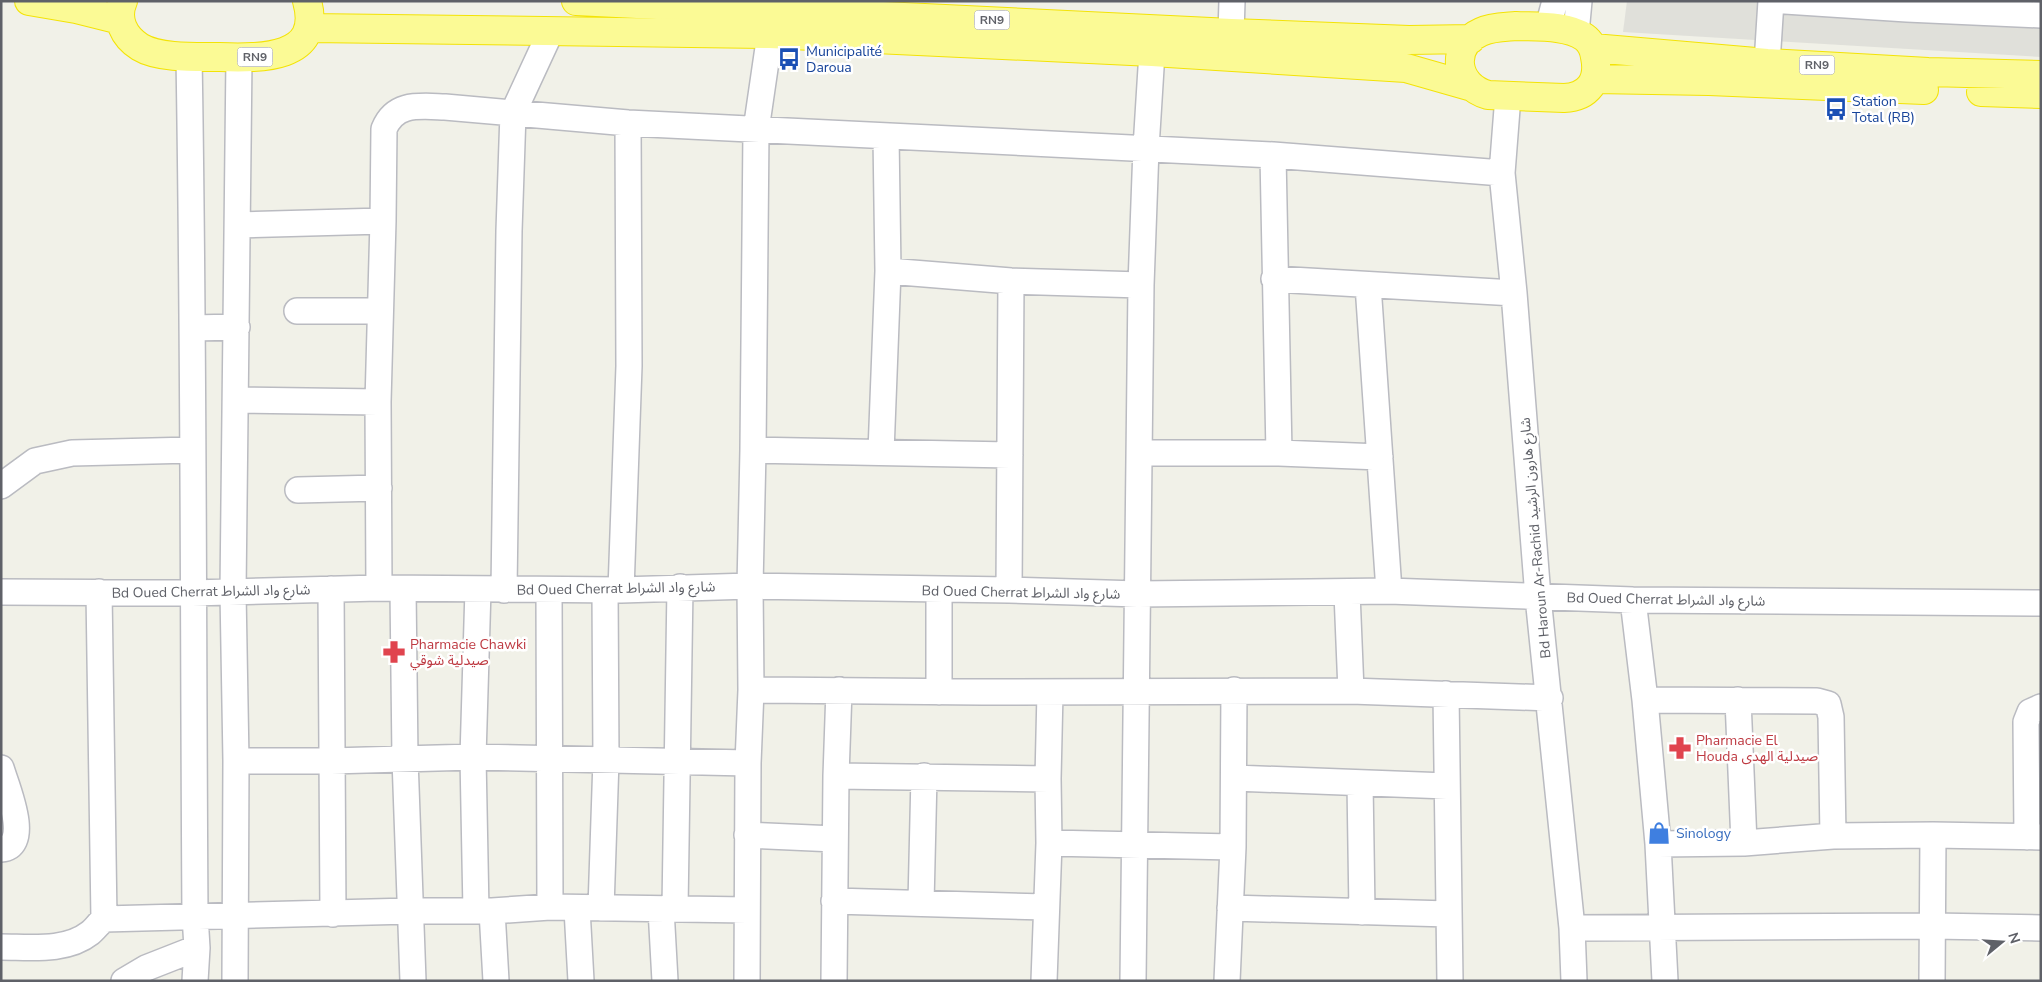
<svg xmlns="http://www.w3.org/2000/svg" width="2042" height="982" font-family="'Nunito Sans','Noto Sans Arabic',sans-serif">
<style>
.industrial{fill:#e0e0da}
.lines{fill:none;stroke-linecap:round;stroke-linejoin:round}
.minor-casing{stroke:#babbc1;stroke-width:28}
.highway-casing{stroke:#f3e306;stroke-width:30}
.minor{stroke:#fff;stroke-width:25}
.highway{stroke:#fbfa95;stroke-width:28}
.labels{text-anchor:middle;stroke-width:5;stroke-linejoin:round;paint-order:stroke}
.shield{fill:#fff;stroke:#8f9095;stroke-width:1}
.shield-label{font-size:12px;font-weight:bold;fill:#5f6168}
.transit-label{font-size:14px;fill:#164399;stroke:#fff;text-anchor:start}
.street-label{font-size:14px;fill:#5f6168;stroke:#fff}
.health-label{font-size:14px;fill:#be3a42;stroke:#fff;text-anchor:start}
.shop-label{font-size:14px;fill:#366cbe;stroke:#fff;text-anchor:start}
</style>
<rect width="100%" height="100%" fill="#f1f1e8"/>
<path class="industrial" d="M 1627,1 L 2041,1 L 2041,57 L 1623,32 Z"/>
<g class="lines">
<defs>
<path id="minor" d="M 1785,1 L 1907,9 L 2041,15
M 1548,27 L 1555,1
M 1231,33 L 1232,1
M 1576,33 L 1579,1
M 189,57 C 194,343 193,629 195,915 L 197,948 L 195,981
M 1767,63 L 1771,1
M 1508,96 L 1502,173 L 1514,293 L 1538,597 L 1572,928 L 1574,981
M 1273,155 L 1279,453
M 238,225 L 383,221
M 888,271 L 1011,281 L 1141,285
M 1274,279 L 1514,293
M 1368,285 L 1389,591
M 297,311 L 380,311
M 193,328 L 237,327
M 237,400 L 378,402
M 753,450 L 1010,455
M 881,452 L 888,271 L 886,136
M 1141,453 L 1279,453 L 1380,457
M 1,486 L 35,461 L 72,453 L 192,450
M 298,490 L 379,488
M 379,588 L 378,402 L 383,221 L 384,129 C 395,102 419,106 445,107 L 628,123 L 1273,155 L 1502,173
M 331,589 L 333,914
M 403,589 L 405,759 L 413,981
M 504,590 L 509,231 L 513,113 L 551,31
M 549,590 L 550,907
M 621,590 L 629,366 L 628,123
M 939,590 L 939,692
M 1009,590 L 1011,281
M 1,592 L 192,593 L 379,588 L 621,590 L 750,586 L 1009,590 L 1138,594 L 1389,591 L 1633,600 L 2041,603
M 99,592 L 104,919
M 1347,593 L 1351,691
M 1633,600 L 1645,700 L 1658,844 L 1665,981
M 751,690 L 982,692 L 1351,691 L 1550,698
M 1446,694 L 1450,981
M 1645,700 L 1817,701 L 1828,704 L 1831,717 L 1833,836
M 1738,700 L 1744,843
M 236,761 L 331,761 L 473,757 L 748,763
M 1,768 C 6,785 33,847 1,849
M 836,776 L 1048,779
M 1234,778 L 1447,786
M 1360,783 L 1362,912
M 747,835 L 835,839
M 2027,837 L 2026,722 L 2030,712 L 2041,707
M 1049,843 L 1233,847
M 1658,844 L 1744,843 L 1833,836 L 1933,835 L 2041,837
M 834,901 L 1046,907
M 921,903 L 924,776
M 601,908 L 606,760 L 605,590
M 675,908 L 680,587
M 1230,908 L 1449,914
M 577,909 L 581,981
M 661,909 L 665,981
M 476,911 L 473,757 L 478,589
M 492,911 L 496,981
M 1572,928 L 1933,926 L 2041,928
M 1,947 C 30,947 66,952 90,933 C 95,929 99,923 104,919 L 410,911 L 492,911 L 550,907 L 747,910
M 124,981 L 146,968 L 197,948
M 235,981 L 236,761 L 233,592 L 239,58
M 747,981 L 748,763 L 751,690 L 750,586 L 753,450 L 756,130 L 770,34
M 834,981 L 836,776 L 839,690
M 1044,981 L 1049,843 L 1048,779 L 1050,692
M 1133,981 L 1141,285 L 1146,148 L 1152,52
M 1227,981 L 1233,847 L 1234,690
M 1932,981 L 1933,835"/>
<path id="highway" d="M 29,1 L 76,9 L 120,20
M 123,1 C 115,19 124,37 140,47 C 158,58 194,57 215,57 C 255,58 324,62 307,1
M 576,1 L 1231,33 L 1409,40 L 1471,39
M 1516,26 C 1537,27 1566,25 1584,37 C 1591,42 1594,49 1595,57 C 1600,81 1588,97 1564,98 L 1488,95 C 1455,86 1449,46 1481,32 C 1491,27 1505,27 1516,26 Z
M 310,28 L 770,34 L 1152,52 L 1406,68 L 1469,86
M 1593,48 L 1767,63 L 1928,72 L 2041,75
M 1595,79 L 1709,81 L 1924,90
M 1981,92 L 2041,94"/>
</defs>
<use href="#minor" class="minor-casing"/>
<use href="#highway" class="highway-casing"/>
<use href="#minor" class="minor"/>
<use href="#highway" class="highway"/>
</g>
<defs>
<symbol id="bus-bare" viewBox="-9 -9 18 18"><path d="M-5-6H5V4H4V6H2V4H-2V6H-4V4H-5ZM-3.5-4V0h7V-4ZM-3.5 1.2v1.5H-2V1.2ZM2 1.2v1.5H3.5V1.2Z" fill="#1a4fb4" stroke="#fff" stroke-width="2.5" paint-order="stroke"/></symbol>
<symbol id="pharmacy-bare" viewBox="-9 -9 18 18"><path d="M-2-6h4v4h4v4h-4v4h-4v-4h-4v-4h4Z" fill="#e0444e" stroke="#fff" stroke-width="2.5" paint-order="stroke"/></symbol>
<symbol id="shop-bare" viewBox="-9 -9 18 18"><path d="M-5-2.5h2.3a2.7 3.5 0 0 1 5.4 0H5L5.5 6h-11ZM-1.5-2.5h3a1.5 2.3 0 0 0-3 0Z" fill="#3f7fe0" stroke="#fff" stroke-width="2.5" paint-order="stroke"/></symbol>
</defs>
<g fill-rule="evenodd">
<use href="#bus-bare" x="773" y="43" width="32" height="32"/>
<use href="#bus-bare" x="1820" y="93" width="32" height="32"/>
<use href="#pharmacy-bare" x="378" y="636" width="32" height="32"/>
<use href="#pharmacy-bare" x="1664" y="732" width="32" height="32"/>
<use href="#shop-bare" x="1643" y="817" width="32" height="32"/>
</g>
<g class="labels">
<g class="shield">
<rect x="974.5" y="10.5" width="35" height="19" rx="4"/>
<rect x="237.5" y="47.5" width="35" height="19" rx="4"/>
<rect x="1799.5" y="55.5" width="35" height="19" rx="4"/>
</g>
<g class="shield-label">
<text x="992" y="24">RN9</text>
<text x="255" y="61">RN9</text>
<text x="1817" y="69">RN9</text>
</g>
<g class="transit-label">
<text x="806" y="56">Municipalité<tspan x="806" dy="16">Daroua</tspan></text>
<text x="1852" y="106">Station<tspan x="1852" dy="16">Total (RB)</tspan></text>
</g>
<g class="street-label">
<text transform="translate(1535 538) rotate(-95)" y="5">Bd Haroun Ar-Rachid شارع هارون الرشيد</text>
<text transform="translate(616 588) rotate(-1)" y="5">Bd Oued Cherrat شارع واد الشراط</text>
<text transform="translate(211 591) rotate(-1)" y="5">Bd Oued Cherrat شارع واد الشراط</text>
<text transform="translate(1021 592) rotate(1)" y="5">Bd Oued Cherrat شارع واد الشراط</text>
<text transform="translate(1666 599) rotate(1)" y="5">Bd Oued Cherrat شارع واد الشراط</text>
</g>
<g class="health-label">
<text x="410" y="649">Pharmacie Chawki<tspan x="410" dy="16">صيدلية شوقي</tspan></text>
<text x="1696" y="745">Pharmacie El<tspan x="1696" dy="16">Houda صيدلية الهدى</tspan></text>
</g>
<g class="shop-label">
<text x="1676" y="838">Sinology</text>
</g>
</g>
<rect width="2042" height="982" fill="none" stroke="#5f6168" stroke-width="5"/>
<g transform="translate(2002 942) rotate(72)" stroke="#ffffff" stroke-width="4" paint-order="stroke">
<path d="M0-4L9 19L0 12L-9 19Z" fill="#5f6168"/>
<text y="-8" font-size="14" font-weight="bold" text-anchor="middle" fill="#5f6168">N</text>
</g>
</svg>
